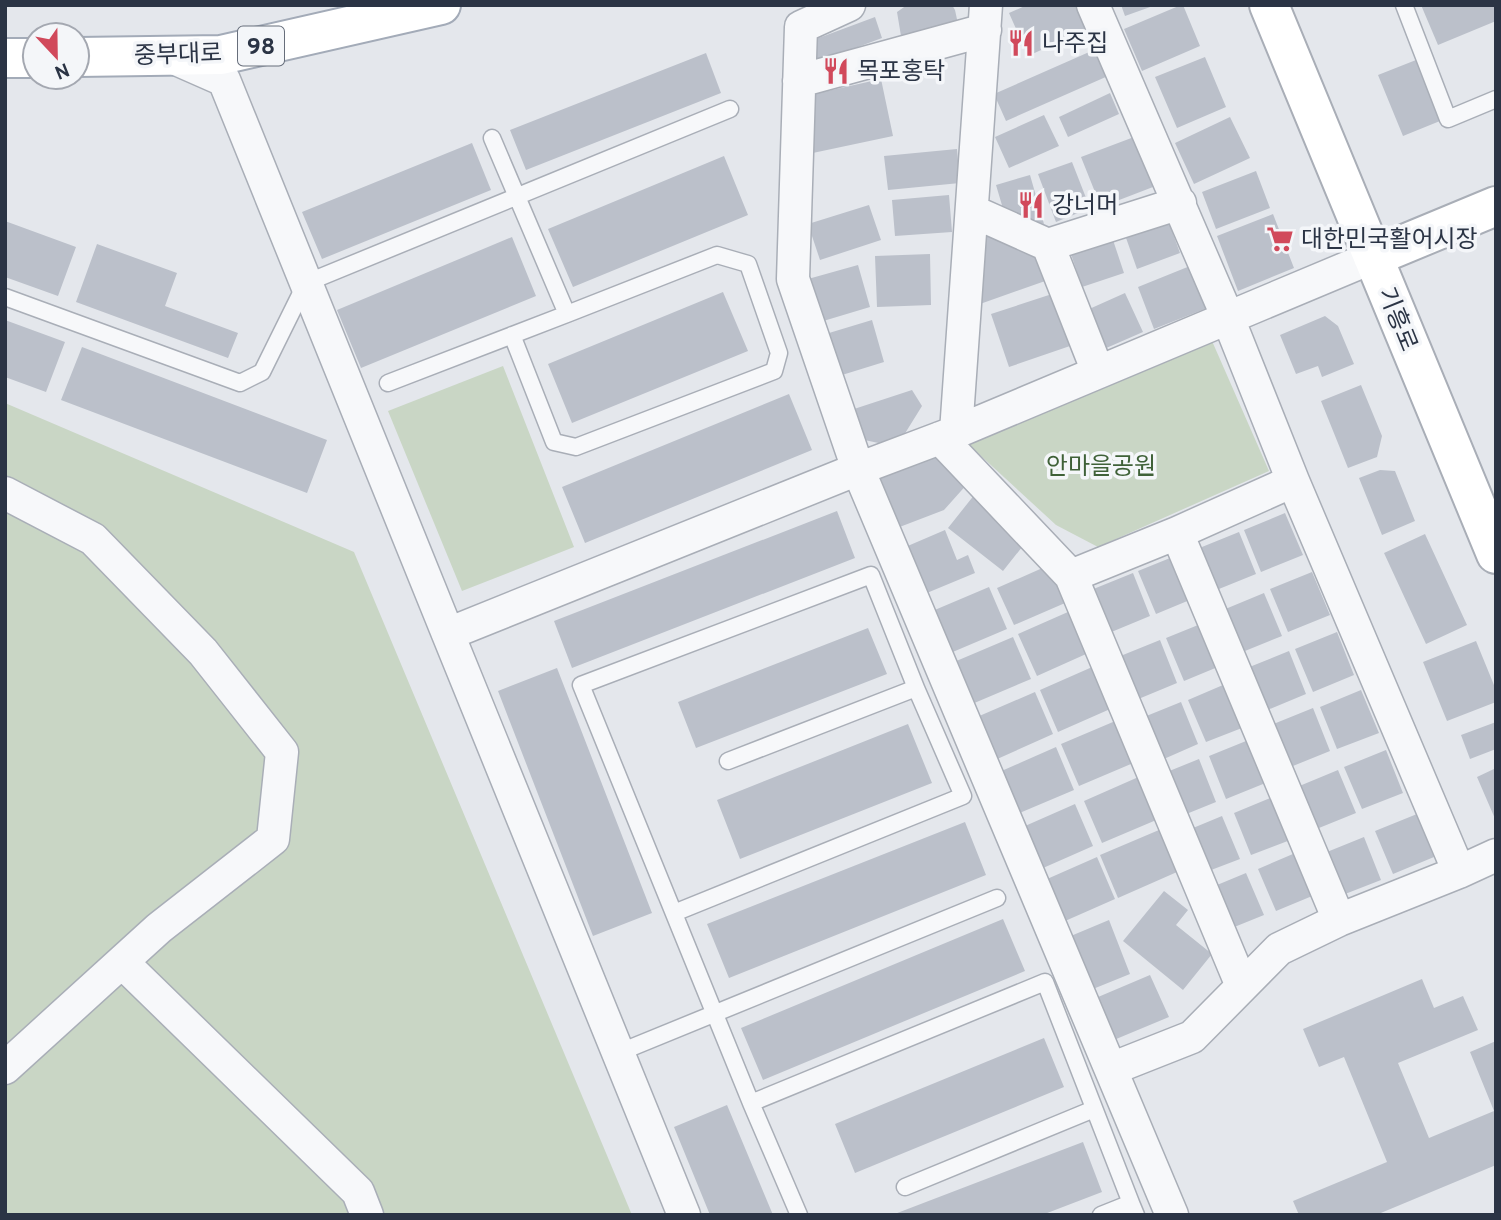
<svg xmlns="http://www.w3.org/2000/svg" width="1501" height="1220" font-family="Overpass,'Noto Sans KR',sans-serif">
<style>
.green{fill:#c9d6c5}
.building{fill:#bbc0ca}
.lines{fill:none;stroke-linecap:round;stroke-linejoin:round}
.lane-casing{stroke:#a9aeb7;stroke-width:19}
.street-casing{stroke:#a9aeb7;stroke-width:35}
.secondary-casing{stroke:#a9aeb7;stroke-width:42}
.primary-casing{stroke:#a3abb8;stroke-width:42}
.lane{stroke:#f7f8fa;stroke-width:16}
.street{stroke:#f7f8fa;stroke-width:32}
.secondary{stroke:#fff;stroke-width:38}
.primary{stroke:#fff;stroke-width:38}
.labels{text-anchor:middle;stroke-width:7;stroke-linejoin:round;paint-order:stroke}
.shield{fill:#f4f6f9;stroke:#676e7b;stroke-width:2}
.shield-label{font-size:23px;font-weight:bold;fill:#2b3445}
.poi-label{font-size:24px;fill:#2b3445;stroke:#f4f6f9;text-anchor:start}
.street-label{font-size:24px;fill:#2b3445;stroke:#f4f6f9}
.park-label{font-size:24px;fill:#3f6138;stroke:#f4f6f9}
</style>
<rect width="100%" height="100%" fill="#e4e7ec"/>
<path class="green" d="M 1212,341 L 1269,471 L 1098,547 L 1056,525 L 968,444 Z
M 503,366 L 574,547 L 462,591 L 388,411 Z
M 5,403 L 354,552 L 632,1215 L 5,1215 Z"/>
<path class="building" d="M 907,5 L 952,5 L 955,10 L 958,24 L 901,36 L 897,12 Z
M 1027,5 L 1076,5 L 1087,29 L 1028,56 L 1009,13 Z
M 1121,5 L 1153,5 L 1153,6 L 1125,16 Z
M 1181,5 L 1183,5 L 1200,46 L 1142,71 L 1124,29 Z
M 1421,5 L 1496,5 L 1496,21 L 1438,45 Z
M 875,17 L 882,38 L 815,63 L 816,39 Z
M 1096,49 L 1108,76 L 1006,121 L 994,94 Z
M 706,53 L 721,93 L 526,170 L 510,130 Z
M 1205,57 L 1226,107 L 1177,128 L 1155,77 Z
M 1416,60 L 1440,121 L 1403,136 L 1378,75 Z
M 881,79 L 893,136 L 808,154 L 814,94 Z
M 1110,93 L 1119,114 L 1068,137 L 1059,117 Z
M 1044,115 L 1059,146 L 1009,168 L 995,137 Z
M 1230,117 L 1250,158 L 1194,184 L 1175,143 Z
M 1134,137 L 1153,187 L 1101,207 L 1081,157 Z
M 472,143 L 491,190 L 322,259 L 302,212 Z
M 957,149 L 960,183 L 888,190 L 884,156 Z
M 724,156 L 748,215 L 573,287 L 548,229 Z
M 1072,162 L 1090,208 L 1056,222 L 1038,174 Z
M 1256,171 L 1270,208 L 1216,229 L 1202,192 Z
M 1030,175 L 1044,224 L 1004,212 L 996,185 Z
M 949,195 L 952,232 L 895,236 L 892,200 Z
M 869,205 L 881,240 L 820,260 L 808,224 Z
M 1273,214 L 1294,268 L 1238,291 L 1217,236 Z
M 1168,220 L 1180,253 L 1137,269 L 1125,235 Z
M 5,221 L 76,247 L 58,296 L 5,277 Z
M 985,231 L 1039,256 L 1048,280 L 980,304 Z
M 512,237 L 536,296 L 361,368 L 337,310 Z
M 1112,237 L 1124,273 L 1082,287 L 1070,251 Z
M 97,244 L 177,273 L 165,306 L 238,333 L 228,358 L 76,302 Z
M 930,254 L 931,305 L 877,307 L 875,256 Z
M 858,265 L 870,307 L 820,322 L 808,279 Z
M 1190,266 L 1207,308 L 1154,329 L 1138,287 Z
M 723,292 L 748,351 L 572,423 L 548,364 Z
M 1125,293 L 1143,332 L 1104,349 L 1087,310 Z
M 1052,294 L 1070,346 L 1009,367 L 991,314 Z
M 1325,316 L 1338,326 L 1354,364 L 1322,377 L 1318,366 L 1296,374 L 1280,335 Z
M 5,320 L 65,342 L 46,392 L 5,377 Z
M 872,320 L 884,362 L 842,375 L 829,333 Z
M 82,347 L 327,440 L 307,493 L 61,400 Z
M 1361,385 L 1382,436 L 1377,457 L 1348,468 L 1321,401 Z
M 912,390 L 922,406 L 904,435 L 883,444 L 860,439 L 851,410 Z
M 789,394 L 812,450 L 585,543 L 562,487 Z
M 932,451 L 969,482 L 944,510 L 897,528 L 875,472 Z
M 1380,470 L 1395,471 L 1415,521 L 1382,535 L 1359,478 Z
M 975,494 L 1030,537 L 1003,571 L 948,528 Z
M 837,511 L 855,558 L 572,668 L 554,621 Z
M 1285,513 L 1303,555 L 1261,572 L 1244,530 Z
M 945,530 L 957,560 L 968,555 L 975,573 L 922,595 L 903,548 Z
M 1239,532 L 1256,574 L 1214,591 L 1197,549 Z
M 1425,534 L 1467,625 L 1426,644 L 1384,553 Z
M 1180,554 L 1197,597 L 1156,614 L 1138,571 Z
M 1056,562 L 1072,600 L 1014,625 L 997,588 Z
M 1312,572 L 1330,615 L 1288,632 L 1270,589 Z
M 1133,573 L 1150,616 L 1109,633 L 1091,590 Z
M 989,587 L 1007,629 L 948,654 L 930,612 Z
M 1264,593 L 1282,636 L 1240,653 L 1223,610 Z
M 1077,608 L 1095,650 L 1037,676 L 1018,634 Z
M 1208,621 L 1225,664 L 1184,681 L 1166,638 Z
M 868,628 L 887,674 L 696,748 L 678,702 Z
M 1337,632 L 1354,675 L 1313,692 L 1295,649 Z
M 1013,637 L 1031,679 L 972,704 L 954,662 Z
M 1160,640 L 1177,683 L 1136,700 L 1118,657 Z
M 1476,641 L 1496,690 L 1496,702 L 1447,721 L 1423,662 Z
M 1289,651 L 1306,694 L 1265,711 L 1247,668 Z
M 1099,664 L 1117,706 L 1058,732 L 1040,690 Z
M 557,668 L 652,913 L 593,936 L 498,691 Z
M 1230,682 L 1247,726 L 1206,742 L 1188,700 Z
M 1361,690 L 1379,733 L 1337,749 L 1320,707 Z
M 1035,692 L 1053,734 L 995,760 L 977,717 Z
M 1181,702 L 1198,744 L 1157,762 L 1139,719 Z
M 1313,708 L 1330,751 L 1288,768 L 1271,725 Z
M 1120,719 L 1138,761 L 1079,786 L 1061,744 Z
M 1496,722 L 1496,749 L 1470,759 L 1461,735 Z
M 908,724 L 932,783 L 740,859 L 717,800 Z
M 1251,739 L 1268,782 L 1226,799 L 1209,756 Z
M 1056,747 L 1074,790 L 1015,815 L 997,773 Z
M 1386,750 L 1403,793 L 1362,809 L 1344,767 Z
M 1199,759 L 1216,802 L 1174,819 L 1157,776 Z
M 1496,768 L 1496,821 L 1477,777 Z
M 1338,770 L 1356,813 L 1314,830 L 1297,787 Z
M 1143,775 L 1161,818 L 1102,843 L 1084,801 Z
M 1275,796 L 1293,839 L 1251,855 L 1234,813 Z
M 1075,804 L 1093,846 L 1034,872 L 1016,830 Z
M 1417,814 L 1434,857 L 1393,874 L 1375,831 Z
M 1222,816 L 1240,859 L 1198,875 L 1181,833 Z
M 965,822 L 986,875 L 729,978 L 707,924 Z
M 1159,830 L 1177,872 L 1118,898 L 1100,855 Z
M 1364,837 L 1381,880 L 1340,896 L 1322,854 Z
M 1300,851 L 1317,894 L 1276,911 L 1258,869 Z
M 1097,857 L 1115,899 L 1056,925 L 1038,883 Z
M 1246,873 L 1264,915 L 1222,932 L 1205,890 Z
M 1164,891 L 1188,910 L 1176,925 L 1212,954 L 1183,990 L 1123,941 Z
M 1003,919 L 1025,971 L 763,1080 L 741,1028 Z
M 1109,920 L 1130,974 L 1088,991 L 1066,938 Z
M 1150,975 L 1169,1017 L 1109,1042 L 1091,1000 Z
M 1422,979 L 1434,1008 L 1463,996 L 1478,1030 L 1398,1063 L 1429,1138 L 1494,1111 L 1470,1052 L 1496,1041 L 1496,1165 L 1376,1215 L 1299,1215 L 1293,1201 L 1387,1162 L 1344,1057 L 1319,1067 L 1303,1029 Z
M 1044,1038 L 1064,1087 L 855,1173 L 835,1124 Z
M 727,1105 L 773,1215 L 710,1215 L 674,1127 Z
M 1083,1142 L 1102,1192 L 1042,1215 L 892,1215 Z"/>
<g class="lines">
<defs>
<path id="lane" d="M 1404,5 L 1448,119 L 1496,99
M 5,297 L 240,383 L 262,372 L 306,283 L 730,109
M 512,335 L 554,442 L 576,447 L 774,371 L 779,353 L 748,264 L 717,255 L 567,314
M 388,383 L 567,314 L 492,138
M 728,761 L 916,688 L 871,575 L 581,685 L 751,1103
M 674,913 L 963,796 L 916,688
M 618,1053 L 997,898
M 905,1187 L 1094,1109
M 799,1215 L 751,1103 L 1045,982 L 1131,1203
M 1101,1215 L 1131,1203 L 1136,1215"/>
<path id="street" d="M 849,5 L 801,27 L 793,279 L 858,469 L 1172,1215
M 986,5 L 956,432 L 1373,257
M 1093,5 L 1228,318 L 1293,481 L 1459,872
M 174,58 L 224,80 L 448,634 L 858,469 L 956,432
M 799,81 L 985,30
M 972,211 L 1048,245
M 1098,372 L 1048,245 L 1180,203
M 940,438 L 1071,576 L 1177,533
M 1293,481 L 1177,533 L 1339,920
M 5,493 L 93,539 L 203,652 L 282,752 L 273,839 L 159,928 L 5,1068
M 1071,576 L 1242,986
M 448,634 L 684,1215
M 122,962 L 358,1192 L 367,1215
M 1111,1069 L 1192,1037 L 1279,949 L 1339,920 L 1459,872 L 1496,855"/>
<path id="secondary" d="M 1269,5 L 1496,554
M 1373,257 L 1496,206"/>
<path id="primary" d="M 77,57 L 221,55 L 441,5
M 5,58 L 35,58"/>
</defs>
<use href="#lane" class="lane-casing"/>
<use href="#street" class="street-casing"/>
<use href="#secondary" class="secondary-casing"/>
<use href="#primary" class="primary-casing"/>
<use href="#lane" class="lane"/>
<use href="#street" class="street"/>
<use href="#secondary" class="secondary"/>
<use href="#primary" class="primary"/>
</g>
<defs>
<symbol id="restaurant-bare" viewBox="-9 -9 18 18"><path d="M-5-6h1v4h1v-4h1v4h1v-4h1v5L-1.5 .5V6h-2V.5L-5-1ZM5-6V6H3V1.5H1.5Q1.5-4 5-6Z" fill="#d1495b" stroke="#f4f6f9" stroke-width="2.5" paint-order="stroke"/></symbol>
<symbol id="supermarket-bare" viewBox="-9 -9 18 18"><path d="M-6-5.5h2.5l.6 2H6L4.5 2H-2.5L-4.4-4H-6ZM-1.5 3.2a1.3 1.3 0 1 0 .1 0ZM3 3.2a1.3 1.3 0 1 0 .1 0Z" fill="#d1495b" stroke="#f4f6f9" stroke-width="2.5" paint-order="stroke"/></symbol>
</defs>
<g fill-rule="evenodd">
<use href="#restaurant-bare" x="1002" y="24" width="38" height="38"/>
<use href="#restaurant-bare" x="817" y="52" width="38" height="38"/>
<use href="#restaurant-bare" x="1012" y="186" width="38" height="38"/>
<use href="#supermarket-bare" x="1261" y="220" width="38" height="38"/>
</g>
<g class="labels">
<rect class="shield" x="238" y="26.5" width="46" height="39" rx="5"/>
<g class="shield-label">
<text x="261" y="54">98</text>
</g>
<g class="poi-label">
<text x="1042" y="51">나주집</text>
<text x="857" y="79">목포홍탁</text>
<text x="1052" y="213">강너머</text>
<text x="1301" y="247">대한민국활어시장</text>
</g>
<g class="street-label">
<text transform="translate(178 54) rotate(-2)" y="8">중부대로</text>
<text transform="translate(1398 319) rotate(68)" y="8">기흥로</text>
</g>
<g class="park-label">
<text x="1101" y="474">안마을공원</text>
</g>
</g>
<rect width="1501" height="1220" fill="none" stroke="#2b3445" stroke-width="14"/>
<g transform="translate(56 56) rotate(158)"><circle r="33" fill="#f4f6f9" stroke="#a4a8b1" stroke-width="2"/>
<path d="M0-5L12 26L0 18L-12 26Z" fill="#d1495b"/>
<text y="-10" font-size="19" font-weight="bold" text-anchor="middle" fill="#2b3445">N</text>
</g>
</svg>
